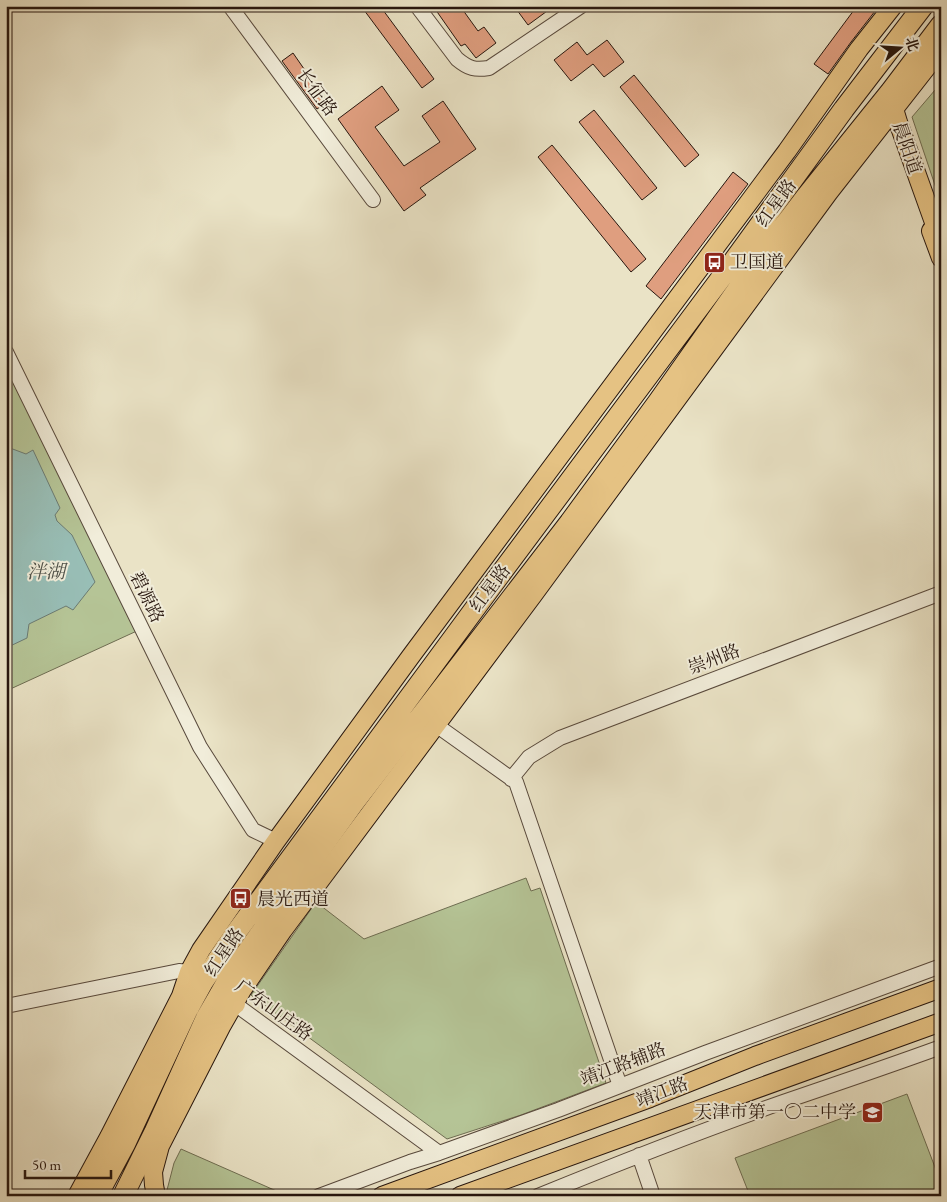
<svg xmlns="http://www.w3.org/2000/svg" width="947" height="1202" font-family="'EB Garamond','Noto Serif SC',serif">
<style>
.green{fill:#b5c496;stroke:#6e6d52}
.water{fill:#98beb6;stroke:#6b7b73}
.building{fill:#df9e7f;stroke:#27160e}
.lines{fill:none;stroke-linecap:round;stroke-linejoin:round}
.minor-casing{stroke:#58493c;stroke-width:16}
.major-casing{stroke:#27160e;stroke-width:20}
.highway-casing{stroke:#27160e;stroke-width:22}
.minor{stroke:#f1edda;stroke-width:14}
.major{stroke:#e5c283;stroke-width:18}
.highway{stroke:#e5c283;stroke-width:20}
.labels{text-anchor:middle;stroke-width:4;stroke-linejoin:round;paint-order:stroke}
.street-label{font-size:18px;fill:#27160e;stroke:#f1edda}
.poi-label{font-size:18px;fill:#27160e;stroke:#f1edda;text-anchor:start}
.water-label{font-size:19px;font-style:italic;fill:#4f5149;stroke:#f1edda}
</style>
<rect width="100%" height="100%" fill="#eae3c6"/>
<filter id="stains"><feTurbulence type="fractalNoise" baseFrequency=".004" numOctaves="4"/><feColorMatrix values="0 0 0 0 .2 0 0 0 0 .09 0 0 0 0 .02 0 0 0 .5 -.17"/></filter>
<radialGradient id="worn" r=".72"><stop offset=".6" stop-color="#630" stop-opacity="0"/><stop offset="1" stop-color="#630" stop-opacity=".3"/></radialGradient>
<path class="green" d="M 941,83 L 941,200 L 940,200 L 912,117 Z
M 6,359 L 139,630 L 6,691 Z
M 526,878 L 531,891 L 540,888 L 606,1083 L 521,1115 L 447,1139 L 251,995 L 316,902 L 364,939 Z
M 907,1094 L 941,1183 L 941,1196 L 750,1196 L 735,1158 Z
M 181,1149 L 281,1193 L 276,1196 L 170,1196 L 167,1190 L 174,1163 Z"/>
<path class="water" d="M 10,448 L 26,454 L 33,450 L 60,508 L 55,515 L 57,521 L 72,535 L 95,582 L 73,610 L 66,606 L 29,624 L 27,638 L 6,648 L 6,450 Z"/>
<path class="building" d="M 361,6 L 380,6 L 434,79 L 422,88 Z
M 433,6 L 460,6 L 478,31 L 484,27 L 496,43 L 476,58 L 465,44 L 461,46 Z
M 514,6 L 554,6 L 528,25 Z
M 857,6 L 879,6 L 851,42 L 828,74 L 814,64 Z
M 607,40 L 624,62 L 604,77 L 593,64 L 571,81 L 554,60 L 577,42 L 587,55 Z
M 293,53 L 327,102 L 317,109 L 282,61 Z
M 634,75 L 699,155 L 685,167 L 620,87 Z
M 382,86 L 399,110 L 375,127 L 404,166 L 440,142 L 422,116 L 443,101 L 476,149 L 420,188 L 426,195 L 404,211 L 338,119 Z
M 594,110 L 657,188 L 642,200 L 579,122 Z
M 552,145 L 646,259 L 631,272 L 538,157 Z
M 733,172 L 748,184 L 661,299 L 646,286 Z"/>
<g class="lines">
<defs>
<path id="minor" d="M 230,6 L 373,200
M 417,6 L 457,59 C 469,69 475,70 489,68 L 581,6
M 6,352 L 200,747 L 253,830 L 276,841
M 436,725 L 516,782 L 620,1086
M 511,779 L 529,757 L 560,738 L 941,593
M 228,999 L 439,1153
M 6,1006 L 179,971 L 189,972 L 196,977
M 639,1155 L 653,1196
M 319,1196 L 410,1162 L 439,1153 L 558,1110 L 705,1053 L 941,966
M 538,1196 C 619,1163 701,1131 783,1102 C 836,1084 889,1066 941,1047"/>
<path id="major" d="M 892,102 L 898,122 L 941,242
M 931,231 L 941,258
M 77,1196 L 109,1137 L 181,996 L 189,972 L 201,950 L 276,841 L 411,656 L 787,151 L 859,49 L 893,6
M 156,1196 L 154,1185 L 153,1172 L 160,1146 L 222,1025 L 242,990 L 283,930 L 533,595 L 829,192 L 941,49
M 382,1196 L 650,1098 L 755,1056 L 941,988
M 460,1196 L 941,1022"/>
<path id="highway" d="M 232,973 L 235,1004
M 97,1196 L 125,1144 L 187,1011 L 203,982 L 232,938 L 493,584 L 727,270 L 844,109 L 923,6
M 123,1196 L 154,1133 L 206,1018 L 232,973 L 353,804 L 570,522 L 658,402 L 764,252 L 805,198 L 891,91 L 941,25"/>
</defs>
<use href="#minor" class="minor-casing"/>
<use href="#major" class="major-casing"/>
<use href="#highway" class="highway-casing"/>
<use href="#minor" class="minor"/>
<use href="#major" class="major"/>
<use href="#highway" class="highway"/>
</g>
<defs>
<symbol id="bus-square" viewBox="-11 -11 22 22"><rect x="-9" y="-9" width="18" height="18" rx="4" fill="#8f2418" stroke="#f1edda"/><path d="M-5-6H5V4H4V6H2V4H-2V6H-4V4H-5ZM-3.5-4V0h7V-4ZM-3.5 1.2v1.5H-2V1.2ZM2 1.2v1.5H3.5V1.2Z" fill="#fff"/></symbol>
<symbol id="school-square" viewBox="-11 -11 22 22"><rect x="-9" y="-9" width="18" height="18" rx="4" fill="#8f2418" stroke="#f1edda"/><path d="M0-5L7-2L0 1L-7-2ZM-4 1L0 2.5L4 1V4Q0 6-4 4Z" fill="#fff"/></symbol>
</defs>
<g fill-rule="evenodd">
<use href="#bus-square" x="702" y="250" width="25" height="25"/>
<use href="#bus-square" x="228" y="886" width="25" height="25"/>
<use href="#school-square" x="860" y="1100" width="25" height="25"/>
</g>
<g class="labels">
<g class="street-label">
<text transform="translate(317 92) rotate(54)" y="6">长征路</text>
<text transform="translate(907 148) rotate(71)" y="6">晨阳道</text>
<text transform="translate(776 203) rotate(-54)" y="6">红星路</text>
<text transform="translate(490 588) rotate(-53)" y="6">红星路</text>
<text transform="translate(147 597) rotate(64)" y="6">碧源路</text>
<text transform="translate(714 659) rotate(-21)" y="6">崇州路</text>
<text transform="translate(224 952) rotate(-56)" y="6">红星路</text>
<text transform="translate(274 1010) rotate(36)" y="6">广东山庄路</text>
<text transform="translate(623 1064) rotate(-21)" y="6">靖江路辅路</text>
<text transform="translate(662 1092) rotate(-21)" y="6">靖江路</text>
</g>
<g class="poi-label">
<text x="730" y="268">卫国道</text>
<text x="257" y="905">晨光西道</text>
<text x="856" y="1118" text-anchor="end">天津市第一〇二中学</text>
</g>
<g class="water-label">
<text x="46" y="578">泮湖</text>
</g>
</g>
<rect width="947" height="1202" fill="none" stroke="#eae3c6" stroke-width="25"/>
<rect x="8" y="8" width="932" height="1187" fill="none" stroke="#27160e" stroke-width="2.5"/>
<rect x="12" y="12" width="922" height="1177" fill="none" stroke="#27160e"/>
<g transform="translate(900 48) rotate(72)" stroke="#f1edda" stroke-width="4" paint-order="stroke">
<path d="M0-4L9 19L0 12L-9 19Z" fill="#27160e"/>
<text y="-8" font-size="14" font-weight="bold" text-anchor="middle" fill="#27160e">北</text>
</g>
<path d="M25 1170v8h86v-8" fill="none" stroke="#27160e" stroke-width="2.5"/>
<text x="32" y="1170" font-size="15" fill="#27160e" stroke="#f1edda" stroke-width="4" paint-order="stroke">50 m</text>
<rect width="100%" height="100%" filter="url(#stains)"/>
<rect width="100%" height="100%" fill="url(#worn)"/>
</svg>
